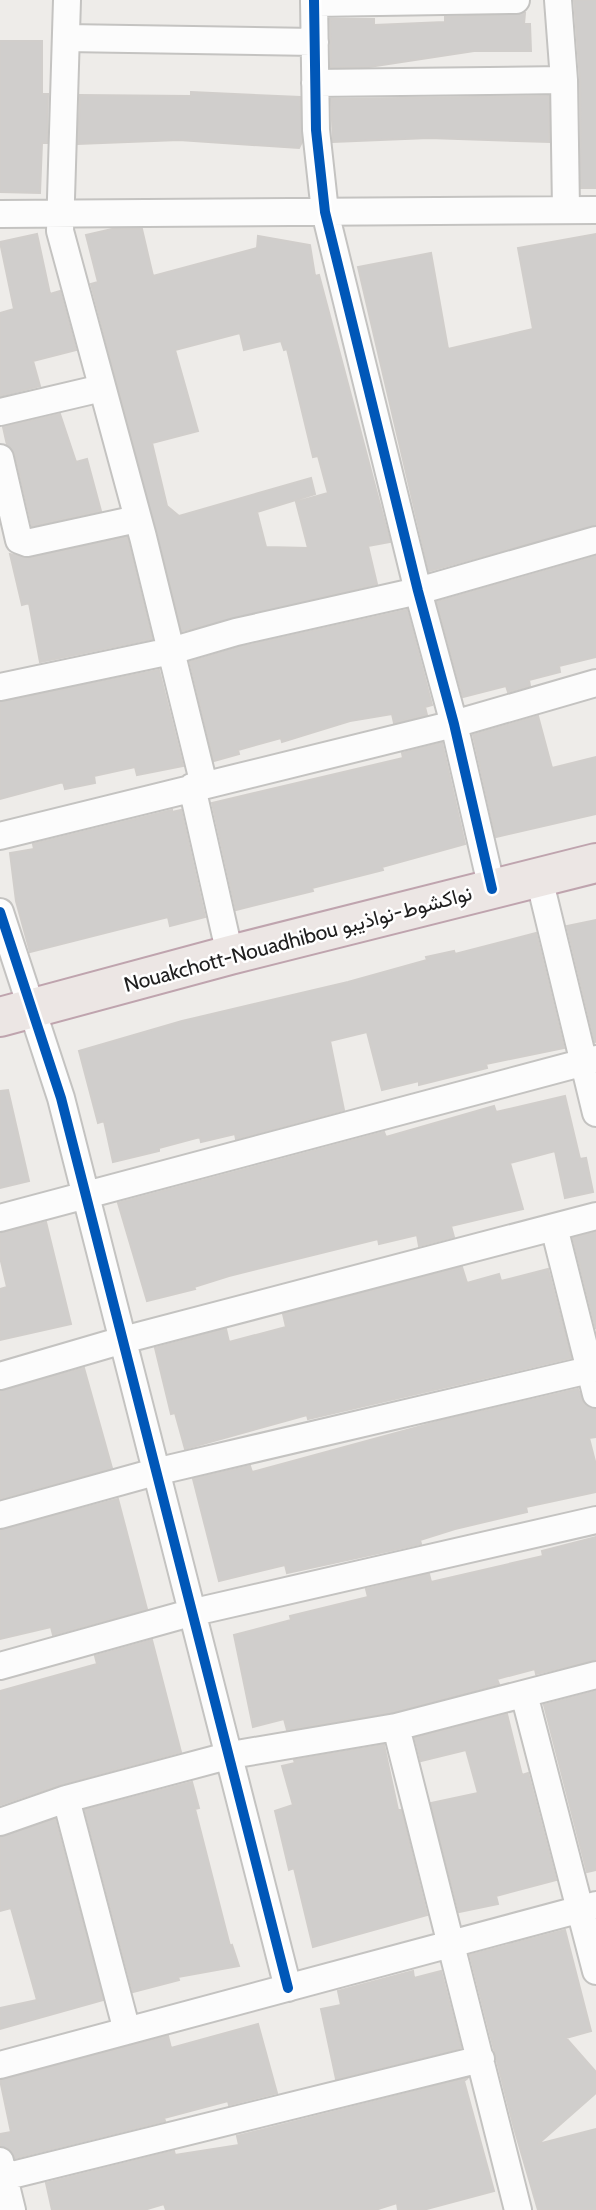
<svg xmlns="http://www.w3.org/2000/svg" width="596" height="2210" font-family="Cabin,Vazirmatn,sans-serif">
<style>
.building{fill:#d0cecc;stroke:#d1cecb;stroke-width:2;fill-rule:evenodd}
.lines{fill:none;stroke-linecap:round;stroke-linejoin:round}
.minor-casing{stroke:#c4c3c1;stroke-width:30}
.trunk-casing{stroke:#bfa4ae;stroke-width:42}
.minor{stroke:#fcfcfc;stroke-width:26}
.trunk{stroke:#ece6e4;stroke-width:38}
.cycleway-casing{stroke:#fff;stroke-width:15}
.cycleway{stroke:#0057b8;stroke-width:10}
.labels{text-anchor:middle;stroke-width:5;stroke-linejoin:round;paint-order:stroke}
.street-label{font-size:21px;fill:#202020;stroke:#fff}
</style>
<rect width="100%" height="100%" fill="#eeece9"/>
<path class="building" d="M 574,0 L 596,0 L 596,188 L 581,188 L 580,80 Z
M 525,13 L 524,24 L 530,24 L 531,51 L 474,51 L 369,67 L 331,67 L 330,19 L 374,19 L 374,25 L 445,22 L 445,17 Z
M 0,41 L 42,41 L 42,94 L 48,94 L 47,143 L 42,143 L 40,193 L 0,192 Z
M 191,92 L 300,97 L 302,142 L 299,148 L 179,140 L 78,144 L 80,95 L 191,96 Z
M 549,96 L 549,142 L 429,138 L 333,142 L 331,99 Z
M 112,229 L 142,229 L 153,276 L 257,248 L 258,236 L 310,245 L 315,276 L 319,275 L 390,542 L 368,546 L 377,584 L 182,631 L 91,284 L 98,282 L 86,235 ZM 240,333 L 244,350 L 281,341 L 284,350 L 287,349 L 313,457 L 318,456 L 328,493 L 296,502 L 308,548 L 266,547 L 257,512 L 315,494 L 311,478 L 179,516 L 167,506 L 152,443 L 198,431 L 175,350 Z
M 37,234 L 50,294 L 60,291 L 76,350 L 33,361 L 40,386 L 0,396 L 0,313 L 14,309 L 0,242 Z
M 596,234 L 596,525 L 429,571 L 358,267 L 431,253 L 448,349 L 533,329 L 518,248 Z
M 60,414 L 76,462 L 87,459 L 101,511 L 32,526 L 15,454 L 7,445 L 3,427 Z
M 127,537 L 152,639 L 40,662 L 29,603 L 22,605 L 10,554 L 30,558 Z
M 596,556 L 596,657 L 559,666 L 560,672 L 529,680 L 530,686 L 508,692 L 506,686 L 463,697 L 437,602 Z
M 407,610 L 432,705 L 425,707 L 427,715 L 394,723 L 392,714 L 350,721 L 282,742 L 281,738 L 238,750 L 239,754 L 214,761 L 190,662 L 240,647 Z
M 159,670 L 183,766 L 137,775 L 135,767 L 94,776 L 95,783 L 65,789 L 63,782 L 0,799 L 0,702 Z
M 538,716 L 552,768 L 596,757 L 596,814 L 496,837 L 473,735 Z
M 442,743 L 465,844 L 382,867 L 383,870 L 312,888 L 313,891 L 236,910 L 212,803 L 403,758 L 402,753 Z
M 172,810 L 172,812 L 181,810 L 205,917 L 170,926 L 168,917 L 30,952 L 16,901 L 10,853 L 34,849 L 33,844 Z
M 596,920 L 596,1041 L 595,1042 L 567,926 Z
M 536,933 L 564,1048 L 486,1064 L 487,1068 L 419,1085 L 419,1081 L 382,1090 L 367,1032 L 330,1041 L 344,1110 L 236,1139 L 235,1134 L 201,1142 L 200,1137 L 159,1148 L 159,1151 L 113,1162 L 104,1121 L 98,1123 L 79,1051 L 182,1021 L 348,982 L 427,960 L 426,957 L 454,951 L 455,954 Z
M 8,1090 L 29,1181 L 0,1188 L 0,1091 Z
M 565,1096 L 580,1159 L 586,1158 L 593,1192 L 565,1198 L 555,1151 L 510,1163 L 523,1209 L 451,1226 L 454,1237 L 419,1246 L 417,1235 L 379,1244 L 378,1239 L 229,1276 L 194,1287 L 195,1289 L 147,1301 L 118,1203 L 384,1132 L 386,1137 L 494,1106 L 496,1112 Z
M 46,1222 L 71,1324 L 0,1340 L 0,1289 L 7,1287 L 0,1257 L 0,1233 Z
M 596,1232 L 596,1329 L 573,1238 Z
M 462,1267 L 467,1283 L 499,1274 L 501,1281 L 548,1269 L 571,1358 L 308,1419 L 307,1415 L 185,1449 L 175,1413 L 171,1414 L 155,1348 L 226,1329 L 229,1342 L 286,1327 L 283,1314 Z
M 84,1368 L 112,1468 L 0,1499 L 0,1391 Z
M 578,1389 L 584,1404 L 596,1409 L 596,1437 L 589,1438 L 596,1465 L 596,1492 L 526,1507 L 527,1512 L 455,1529 L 420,1540 L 421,1544 L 287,1573 L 285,1565 L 219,1581 L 193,1479 L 250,1466 L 252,1472 L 440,1421 Z
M 118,1499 L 147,1609 L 53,1635 L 51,1627 L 0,1639 L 0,1530 Z
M 596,1537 L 596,1660 L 536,1674 L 535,1669 L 497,1679 L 499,1684 L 393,1712 L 287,1730 L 284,1719 L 253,1727 L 234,1635 L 291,1620 L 290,1616 L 368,1597 L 366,1589 L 429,1574 L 431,1582 L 543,1556 L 542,1551 Z
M 152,1640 L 181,1752 L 62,1784 L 0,1805 L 0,1691 L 97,1664 L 95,1656 Z
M 596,1691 L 596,1870 L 587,1872 L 544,1705 Z
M 507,1714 L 522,1775 L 528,1773 L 556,1880 L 496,1896 L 498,1904 L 459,1912 L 431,1803 L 478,1793 L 466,1750 L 421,1761 L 415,1738 Z
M 384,1745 L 398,1810 L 401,1810 L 427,1915 L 313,1947 L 294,1868 L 289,1870 L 275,1811 L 293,1805 L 282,1766 L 295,1763 L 294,1760 Z
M 192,1782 L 199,1808 L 195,1809 L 230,1946 L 232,1945 L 239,1966 L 178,1977 L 179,1980 L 133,1992 L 85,1810 Z
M 55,1819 L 103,2000 L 0,2029 L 0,2008 L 37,2000 L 11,1908 L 0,1911 L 0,1837 Z
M 565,1930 L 591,2031 L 566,2038 L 596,2072 L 596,2093 L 538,2144 L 596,2129 L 596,2210 L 538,2210 L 514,2128 L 470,1955 Z
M 413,1971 L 414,1978 L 441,1971 L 461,2048 L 336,2079 L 321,2009 L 341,2005 L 338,1991 Z
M 258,2024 L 277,2093 L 229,2105 L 228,2101 L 164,2118 L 165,2121 L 15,2158 L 11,2150 L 0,2146 L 0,2134 L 11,2132 L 0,2080 L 168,2036 L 171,2048 Z
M 468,2078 L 464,2081 L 494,2191 L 423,2210 L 398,2210 L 397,2203 L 375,2210 L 166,2210 L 164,2204 L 144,2210 L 52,2210 L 46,2183 L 174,2151 L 175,2155 L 239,2145 L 237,2136 Z"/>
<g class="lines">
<defs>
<path id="minor" d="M 67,0 L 60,231 L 143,537 L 204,785
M 314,0 L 316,130 L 325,212 L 418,591 L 454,724 L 492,889
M 558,0 L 564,80 L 566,209
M 314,3 L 516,0
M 66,38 L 315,42
M 315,83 L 564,80
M 0,214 L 596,210
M 0,412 L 102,388
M 0,458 L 19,540 L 27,543 L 137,519
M 0,687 L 171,651 L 236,632 L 418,591 L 596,540
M 192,787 L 230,955
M 0,836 L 454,724 L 596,683
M 539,878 L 596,1113
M 0,912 L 61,1098 L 288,1988
M 0,1218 L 596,1059
M 554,1227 L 596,1394
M 0,1376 L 123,1340 L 596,1216
M 0,1515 L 155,1472 L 589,1370
M 0,1666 L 190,1613 L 596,1520
M 524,1694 L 596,1971
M 396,1727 L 518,2210
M 66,1799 L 127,2031
M 0,1822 L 66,1799 L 231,1755 L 396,1727 L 596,1675
M 0,2065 L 596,1905
M 0,2161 L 12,2210
M 4,2177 L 481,2059"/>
<path id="trunk" d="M 0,1017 L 230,955 L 596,863"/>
</defs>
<use href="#minor" class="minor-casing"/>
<use href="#trunk" class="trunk-casing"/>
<use href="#minor" class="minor"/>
<use href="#trunk" class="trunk"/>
<defs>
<path id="cycleway" d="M 314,0 L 316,130 L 325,212 L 418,591 L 454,724 L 492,889
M 0,912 L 61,1098 L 288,1988"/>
</defs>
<use href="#cycleway" class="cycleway-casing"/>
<use href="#cycleway" class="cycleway"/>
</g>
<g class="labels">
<g class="street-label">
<text transform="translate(298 939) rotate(-15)" y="7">Nouakchott-Nouadhibou نواكشوط-نواذيبو</text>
</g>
</g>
</svg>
